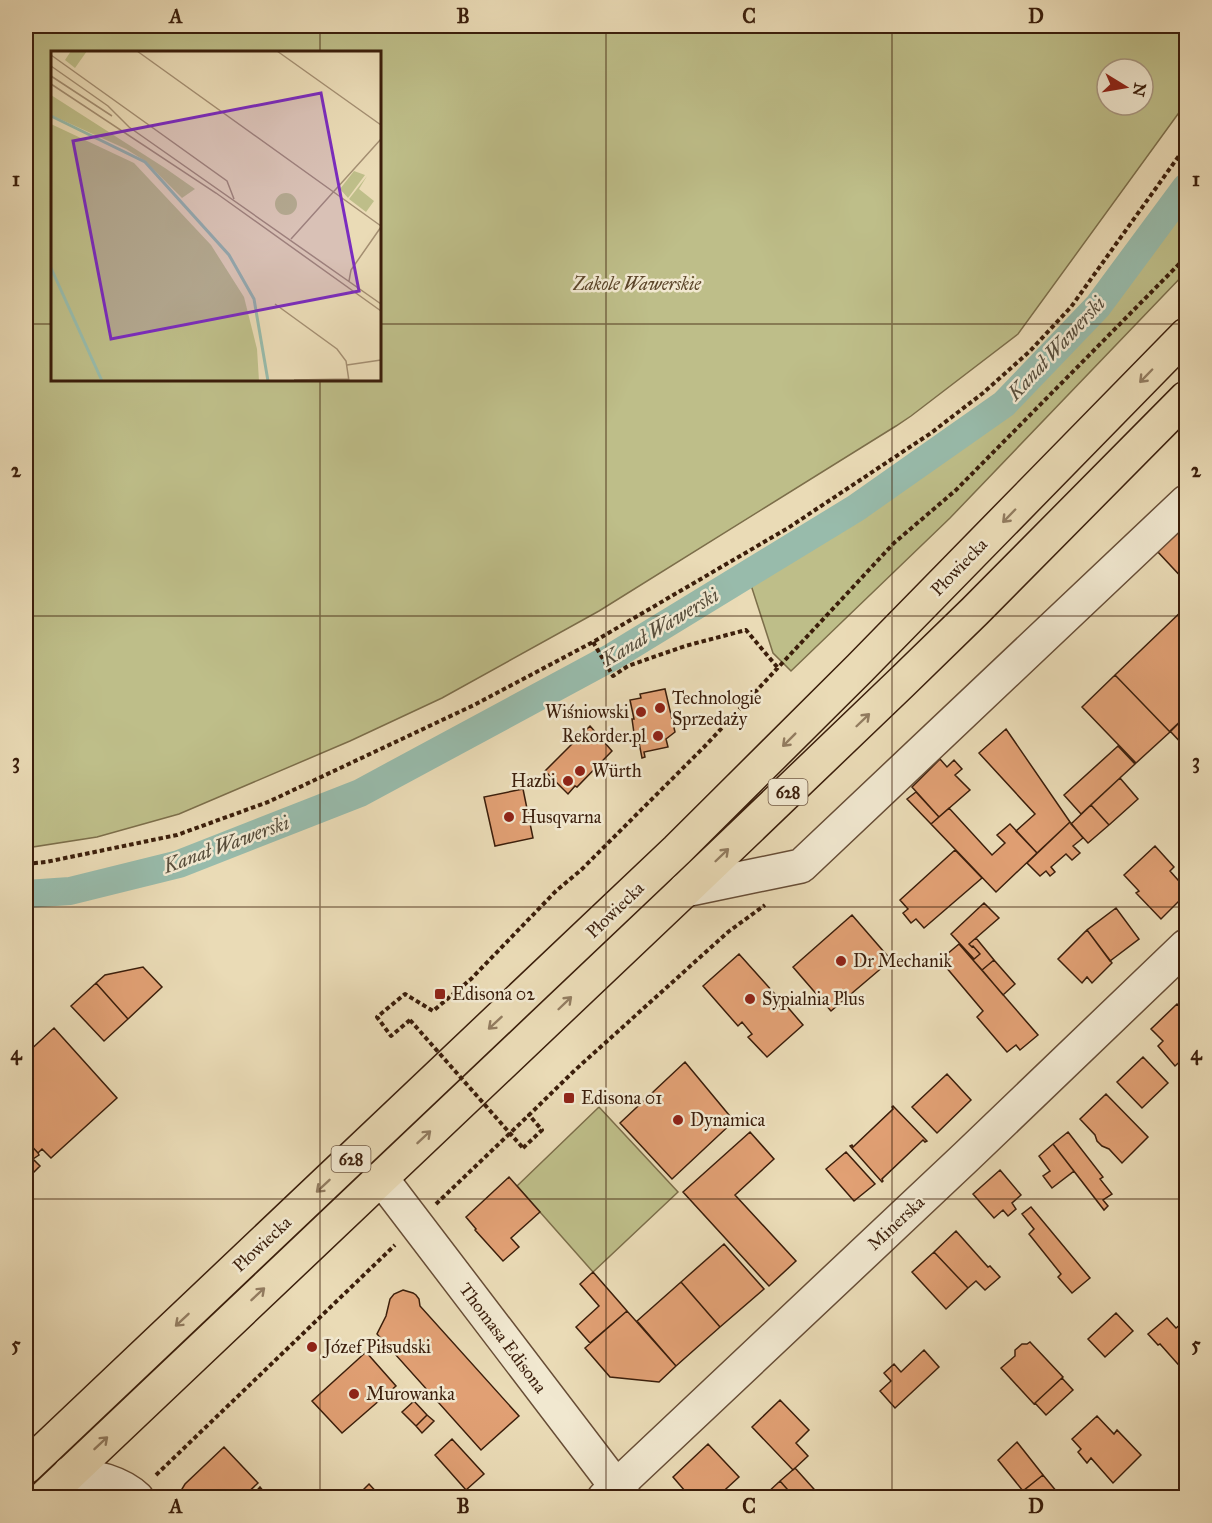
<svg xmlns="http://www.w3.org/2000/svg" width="1212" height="1523" font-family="'IM FELL Great Primer',serif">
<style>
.green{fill:#bebe89;stroke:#7c6e4a;stroke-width:1.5;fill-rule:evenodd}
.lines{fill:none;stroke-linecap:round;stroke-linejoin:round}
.canal{stroke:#98bbab;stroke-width:28}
.building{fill:#e1a074;stroke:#3b1e0b;stroke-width:1.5}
.minor-casing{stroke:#674d36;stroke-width:36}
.major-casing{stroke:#3b1e0b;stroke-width:36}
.path{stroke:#3b1e0b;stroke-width:4;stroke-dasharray:4.5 3;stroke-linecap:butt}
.minor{stroke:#f1e8d0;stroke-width:33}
.major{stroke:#eadbb6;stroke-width:33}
.path-bridge{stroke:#3b1e0b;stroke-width:4;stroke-dasharray:4.5 3;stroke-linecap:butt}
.oneway{stroke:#927c60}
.grid{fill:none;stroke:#3b1e0b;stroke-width:1.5;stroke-opacity:0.55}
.poi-dot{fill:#8f2418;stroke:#f1e8d0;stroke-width:2}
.labels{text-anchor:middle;stroke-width:5;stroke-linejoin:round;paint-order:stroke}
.shield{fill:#f1e8d0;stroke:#725b46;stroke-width:1.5}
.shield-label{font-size:16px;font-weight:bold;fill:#3b1e0b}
.park-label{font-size:18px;font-style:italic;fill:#5c462a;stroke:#f1e8d0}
.street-label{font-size:18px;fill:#3b1e0b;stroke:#f1e8d0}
.poi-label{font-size:18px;fill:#3b1e0b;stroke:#f1e8d0;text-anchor:start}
.water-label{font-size:20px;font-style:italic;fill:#574d3b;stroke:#f1e8d0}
.inset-river{fill:none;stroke:#98bbab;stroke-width:3}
.inset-road{fill:none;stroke:#a48f72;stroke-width:1.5}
.view{fill:#7b2cbf;fill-opacity:0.15;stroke:#7b2cbf;stroke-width:3}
.inset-edge{fill:none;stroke:#3b1e0b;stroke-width:3}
.neatline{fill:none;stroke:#3b1e0b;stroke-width:2}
.grid-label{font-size:20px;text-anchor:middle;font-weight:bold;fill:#3b1e0b}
</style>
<rect width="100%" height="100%" fill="#eadbb6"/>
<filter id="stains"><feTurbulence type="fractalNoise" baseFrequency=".00333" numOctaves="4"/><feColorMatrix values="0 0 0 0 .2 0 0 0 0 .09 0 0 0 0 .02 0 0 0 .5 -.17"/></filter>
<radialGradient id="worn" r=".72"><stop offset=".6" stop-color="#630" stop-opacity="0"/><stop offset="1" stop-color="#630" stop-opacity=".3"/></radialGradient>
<path class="green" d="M 26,26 L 1186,26 L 1186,103 L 1018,334 L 911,416 L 896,426 L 599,611 L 442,698 L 350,741 L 179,814 L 97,837 L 26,848 ZM 52,52 L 380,52 L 380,380 L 52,380 ZM 1107,69 L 1143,69 L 1143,105 L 1107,105 Z
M 1186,201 L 1186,272 L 950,518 L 791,671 L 773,653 L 750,582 L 1012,406 L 1108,305 L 1167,229 Z
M 599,1107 L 678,1192 L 593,1272 L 517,1186 Z"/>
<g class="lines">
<path class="canal" d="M 26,894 L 70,891 L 179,864 L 360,793 L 612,657 L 856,508 L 1004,404 L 1098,306 L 1186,187"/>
</g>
<path class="building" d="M 1181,529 L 1186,535 L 1186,582 L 1157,551 Z
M 1186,607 L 1186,716 L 1170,732 L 1115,675 Z
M 1115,675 L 1170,732 L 1136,763 L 1082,707 Z
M 665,689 L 675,732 L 666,739 L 668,747 L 644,752 L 645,757 L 642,758 L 637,732 L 634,733 L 632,719 L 634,719 L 630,700 L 641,698 L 640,694 Z
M 1186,716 L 1186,748 L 1170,731 Z
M 590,726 L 612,751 L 577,787 L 575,786 L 568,794 L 545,771 Z
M 1006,729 L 1070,822 L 1037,853 L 1016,831 L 1035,814 L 979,753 Z
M 1118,746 L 1135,764 L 1081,814 L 1064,795 Z
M 940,759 L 947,767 L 954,760 L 962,769 L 955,775 L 970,790 L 939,817 L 912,787 Z
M 1120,778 L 1138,799 L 1109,825 L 1091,805 Z
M 523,789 L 533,838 L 495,846 L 484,797 Z
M 916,792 L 939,817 L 931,824 L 907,799 Z
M 1091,805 L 1109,825 L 1088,843 L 1071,824 Z
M 949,808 L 992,855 L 1005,843 L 997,835 L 1010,824 L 1037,853 L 996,892 L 931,824 Z
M 1070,822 L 1083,838 L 1073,846 L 1080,853 L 1072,860 L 1066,854 L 1051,867 L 1055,872 L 1050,876 L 1046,871 L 1040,876 L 1027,863 Z
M 1155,846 L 1174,867 L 1170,871 L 1186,889 L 1186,894 L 1161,919 L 1136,893 L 1139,891 L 1124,875 Z
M 955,850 L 982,878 L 924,928 L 916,919 L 911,923 L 903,913 L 908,909 L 900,900 Z
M 984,903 L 999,918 L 969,944 L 972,947 L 973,946 L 980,954 L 974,959 L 951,934 Z
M 1116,908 L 1139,939 L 1110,961 L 1087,930 Z
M 852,915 L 891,960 L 831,1011 L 793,967 Z
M 1087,930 L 1112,963 L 1092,983 L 1087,977 L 1082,983 L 1058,959 Z
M 976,938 L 994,960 L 982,970 L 973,960 L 980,954 L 973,946 L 972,947 L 969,944 Z
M 959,944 L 1038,1035 L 1020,1050 L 1016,1045 L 1007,1052 L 977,1017 L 983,1011 L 940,960 Z
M 739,954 L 781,1001 L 778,1004 L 781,1007 L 785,1004 L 803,1025 L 767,1057 L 748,1037 L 752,1034 L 742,1022 L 738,1026 L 703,986 Z
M 994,960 L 1015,984 L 1003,995 L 982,970 Z
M 143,967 L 162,987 L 128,1019 L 96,983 L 105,975 Z
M 96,983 L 128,1019 L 104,1041 L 71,1006 Z
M 1177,1004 L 1186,1013 L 1186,1036 L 1180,1041 L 1186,1049 L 1186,1056 L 1175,1066 L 1158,1046 L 1163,1041 L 1151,1029 Z
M 54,1028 L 117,1098 L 51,1158 L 42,1149 L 38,1153 L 26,1140 L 26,1054 Z
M 1143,1057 L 1168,1083 L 1142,1108 L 1117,1082 Z
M 685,1062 L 734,1121 L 672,1179 L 620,1123 Z
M 947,1074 L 971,1100 L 937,1133 L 912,1107 Z
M 1106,1094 L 1148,1137 L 1122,1163 L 1109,1149 L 1102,1146 L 1097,1141 L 1095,1135 L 1080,1119 Z
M 893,1106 L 927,1141 L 925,1142 L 923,1140 L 882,1179 L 883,1181 L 882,1182 L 850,1146 L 852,1145 L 853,1147 L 893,1109 L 892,1107 Z
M 750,1132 L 774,1159 L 735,1195 L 796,1261 L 769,1286 L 683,1192 Z
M 1068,1132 L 1103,1177 L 1100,1179 L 1112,1194 L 1103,1200 L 1108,1206 L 1104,1210 L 1053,1144 Z
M 26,1140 L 38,1153 L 39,1155 L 33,1159 L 40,1166 L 26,1180 Z
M 1053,1144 L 1074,1171 L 1052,1188 L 1043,1176 L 1050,1171 L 1039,1156 Z
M 846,1152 L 875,1184 L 854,1201 L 826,1169 Z
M 1000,1170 L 1021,1195 L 1012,1203 L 1016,1209 L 1008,1216 L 1003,1210 L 994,1218 L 973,1194 Z
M 509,1177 L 540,1212 L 511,1238 L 519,1247 L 503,1261 L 475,1230 L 476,1229 L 466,1217 Z
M 1031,1207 L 1090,1278 L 1072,1293 L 1058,1277 L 1061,1274 L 1029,1234 L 1034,1229 L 1022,1214 Z
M 956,1231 L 988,1267 L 990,1266 L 1000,1277 L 985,1290 L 976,1281 L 968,1288 L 934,1252 Z
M 724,1244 L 764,1289 L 720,1327 L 681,1282 Z
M 934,1252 L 968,1288 L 946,1309 L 912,1272 Z
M 593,1272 L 627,1311 L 590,1343 L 576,1327 L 599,1306 L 580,1284 Z
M 681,1282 L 720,1327 L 676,1366 L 637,1321 Z
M 403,1290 L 413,1293 L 416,1295 L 419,1299 L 420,1306 L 519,1416 L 481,1450 L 377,1334 L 386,1316 L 390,1299 L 394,1294 Z
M 627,1311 L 676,1366 L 659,1382 L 610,1377 L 585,1348 Z
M 1116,1313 L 1133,1331 L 1105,1357 L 1088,1339 Z
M 1167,1318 L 1176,1328 L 1186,1320 L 1186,1369 L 1184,1371 L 1160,1344 L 1158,1345 L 1148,1334 Z
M 1030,1342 L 1063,1377 L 1034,1404 L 1001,1368 L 1015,1356 L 1015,1350 L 1022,1344 L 1027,1344 Z
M 924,1350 L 939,1367 L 895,1408 L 880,1391 L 891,1381 L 884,1373 L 894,1364 L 901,1372 Z
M 366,1352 L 396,1386 L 342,1433 L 312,1401 Z
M 1062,1378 L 1073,1390 L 1046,1415 L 1035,1403 Z
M 780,1400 L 809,1430 L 796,1443 L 808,1456 L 793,1470 L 752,1427 Z
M 414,1401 L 427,1415 L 416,1426 L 402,1412 Z
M 427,1415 L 434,1421 L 422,1433 L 416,1426 Z
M 1097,1416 L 1114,1434 L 1117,1430 L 1141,1455 L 1113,1483 L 1091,1458 L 1087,1463 L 1078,1452 L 1081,1449 L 1072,1439 Z
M 452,1439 L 484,1474 L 466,1490 L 435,1455 Z
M 1017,1442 L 1043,1475 L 1023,1491 L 998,1460 Z
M 708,1444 L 739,1477 L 716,1498 L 691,1498 L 673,1477 Z
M 224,1447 L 258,1483 L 242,1498 L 187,1498 L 182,1489 L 185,1484 Z
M 795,1468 L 822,1498 L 795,1498 L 780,1481 Z
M 1043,1475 L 1062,1498 L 1028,1498 L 1023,1491 Z
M 780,1481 L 795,1498 L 769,1498 L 766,1494 Z
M 369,1484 L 382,1498 L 355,1498 Z
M 260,1487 L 269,1498 L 250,1498 Z"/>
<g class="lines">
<defs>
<path id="minor" d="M 685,890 L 801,866 L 1186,502
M 381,1178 L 625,1498
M 70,1473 C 93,1477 119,1481 137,1498
M 604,1498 L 967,1156 L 1186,946"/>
<path id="major" d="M 26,1467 L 677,850 L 860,668 L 1186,335
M 44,1498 L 685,890 L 901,683 L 975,611 L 1186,398"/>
</defs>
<use href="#minor" class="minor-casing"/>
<use href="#major" class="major-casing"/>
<path class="path" d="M 593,642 L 613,676 L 628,666 L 685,646 L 746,630 L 778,668
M 26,864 L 46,862 L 177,835 L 268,802 L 474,705 L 593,642 L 788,528 L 931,433 L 983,393 L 1030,351 L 1071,307 L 1186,146
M 410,1020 L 391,1036 L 377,1017 L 405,994 L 433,1011 L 471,979 L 556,891 L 581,870 L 706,745 L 894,543 L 956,490 L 1186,257
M 523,1148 L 542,1130 L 529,1115 L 574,1071 L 728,932 L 765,905
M 436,1204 L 529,1115
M 156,1475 L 395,1245"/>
<use href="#minor" class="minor"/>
<use href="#major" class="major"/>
<path class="path-bridge" d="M 410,1020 L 523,1148"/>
</g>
<defs><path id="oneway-shaft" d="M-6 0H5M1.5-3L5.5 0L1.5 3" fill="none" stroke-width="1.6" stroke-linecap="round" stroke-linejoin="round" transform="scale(1.5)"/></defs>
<g class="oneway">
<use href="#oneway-shaft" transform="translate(1146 376) rotate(134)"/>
<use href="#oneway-shaft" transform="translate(1009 516) rotate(134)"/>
<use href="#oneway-shaft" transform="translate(863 720) rotate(-44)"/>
<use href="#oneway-shaft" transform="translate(789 740) rotate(135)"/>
<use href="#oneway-shaft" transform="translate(722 855) rotate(-44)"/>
<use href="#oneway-shaft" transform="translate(565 1003) rotate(-44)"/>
<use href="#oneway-shaft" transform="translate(495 1023) rotate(137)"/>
<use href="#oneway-shaft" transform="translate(424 1137) rotate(-43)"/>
<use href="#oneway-shaft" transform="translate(323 1186) rotate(137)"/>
<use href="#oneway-shaft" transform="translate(258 1294) rotate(-43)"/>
<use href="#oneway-shaft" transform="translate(182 1320) rotate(137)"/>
<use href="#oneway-shaft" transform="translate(101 1443) rotate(-43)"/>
</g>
<path class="grid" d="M 320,26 L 320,52M 606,26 L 606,1498M 892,26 L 892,1498M 26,324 L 52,324M 380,324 L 1186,324M 320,380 L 320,1498M 26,616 L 1186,616M 26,907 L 1186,907M 26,1199 L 1186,1199"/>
<g class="poi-dot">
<circle cx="660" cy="708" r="6"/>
<circle cx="641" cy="712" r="6"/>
<circle cx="658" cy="736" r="6"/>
<circle cx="580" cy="771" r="6"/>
<circle cx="568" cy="781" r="6"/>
<circle cx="509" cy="817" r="6"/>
<circle cx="841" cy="961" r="6"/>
<rect x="434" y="988" width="12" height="12" rx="3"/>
<circle cx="750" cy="999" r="6"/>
<rect x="563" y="1092" width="12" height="12" rx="3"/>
<circle cx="678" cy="1120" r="6"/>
<circle cx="312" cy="1347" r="6"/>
<circle cx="354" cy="1394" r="6"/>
</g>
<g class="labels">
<g class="shield">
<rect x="768.5" y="779" width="39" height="26" rx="4.5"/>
<rect x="331.5" y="1146" width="39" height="26" rx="4.5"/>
</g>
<g class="shield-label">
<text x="788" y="798">628</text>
<text x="351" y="1165">628</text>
</g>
<g class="park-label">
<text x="637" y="290">Zakole Wawerskie</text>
</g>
<g class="street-label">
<text transform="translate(959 567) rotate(-46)" y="6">Płowiecka</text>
<text transform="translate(615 910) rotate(-44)" y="6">Płowiecka</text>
<text transform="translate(896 1223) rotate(-43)" y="6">Minerska</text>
<text transform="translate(262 1244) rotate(-43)" y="6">Płowiecka</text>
<text transform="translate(503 1338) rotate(53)" y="6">Thomasa Edisona</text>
</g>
<g class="poi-label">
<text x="672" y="704">Technologie<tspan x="672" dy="21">Sprzedaży</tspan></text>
<text x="629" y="718" text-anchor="end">Wiśniowski</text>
<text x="646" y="742" text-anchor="end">Rekorder.pl</text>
<text x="592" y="777">Würth</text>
<text x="556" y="787" text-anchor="end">Hazbi</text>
<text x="521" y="823">Husqvarna</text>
<text x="853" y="967">Dr Mechanik</text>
<text x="452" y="1000">Edisona 02</text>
<text x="762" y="1005">Sypialnia Plus</text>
<text x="581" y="1104">Edisona 01</text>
<text x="690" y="1126">Dynamica</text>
<text x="324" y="1353">Józef Piłsudski</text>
<text x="366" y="1400">Murowanka</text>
</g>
<g class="water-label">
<text transform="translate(1056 348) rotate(-47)" y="7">Kanał Wawerski</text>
<text transform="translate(660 627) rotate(-31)" y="7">Kanał Wawerski</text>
<text transform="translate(226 844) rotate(-20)" y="7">Kanał Wawerski</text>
</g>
</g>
<g transform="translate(51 51)">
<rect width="330" height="330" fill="#eadbb6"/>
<path d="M 20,0 L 36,0 L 24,17 L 14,9 ZM 0,44 L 114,117 L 144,138 L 131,147 L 94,110 L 75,98 L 0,64 ZM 0,73 L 83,112 L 160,194 L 193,246 L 206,298 L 208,330 L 0,330 ZM 303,120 L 314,124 L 297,147 L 289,138 ZM 316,125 L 308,138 L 323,150 L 315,161 L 298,148 ZM224 153a11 11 0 1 1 22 0a11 11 0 1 1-22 0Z" fill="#bebe89"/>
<path class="inset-river" d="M 0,65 L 94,111 L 178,204 L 203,248 L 217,330M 0,217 L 51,330"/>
<path class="inset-road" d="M 86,0 L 330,175M 226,0 L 330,74M 0,4 L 176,130 L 183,148M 0,15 L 57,55 L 78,76 L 330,253M 0,25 L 61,65M 0,33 L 165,142 L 330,260M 240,188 L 330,88M 298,230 L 300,219 L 330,176M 224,253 L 286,298 L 295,310 L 298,330M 296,314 L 330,309M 243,329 L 298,328"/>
<path class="view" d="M 270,42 L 308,240 L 60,288 L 22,90 Z"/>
<rect width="330" height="330" class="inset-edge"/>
</g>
<rect width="1212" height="1523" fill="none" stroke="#eadbb6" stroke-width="66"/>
<g transform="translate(1125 87) rotate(101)"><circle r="28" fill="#f1e8d0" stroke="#a89781" stroke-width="1.5"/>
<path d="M0-4.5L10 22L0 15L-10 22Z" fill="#8f2418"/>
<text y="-9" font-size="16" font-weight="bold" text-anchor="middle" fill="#3b1e0b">N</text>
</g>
<rect x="33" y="33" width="1146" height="1457" class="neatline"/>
<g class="grid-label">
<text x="176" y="23">A</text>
<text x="463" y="23">B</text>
<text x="749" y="23">C</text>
<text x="1036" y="23">D</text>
<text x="16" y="186">1</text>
<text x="1196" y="186">1</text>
<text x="16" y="477">2</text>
<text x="1196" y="477">2</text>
<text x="16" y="768">3</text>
<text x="1196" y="768">3</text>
<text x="16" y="1060">4</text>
<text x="1196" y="1060">4</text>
<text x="16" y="1351">5</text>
<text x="1196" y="1351">5</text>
<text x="176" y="1513">A</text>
<text x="463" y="1513">B</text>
<text x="749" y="1513">C</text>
<text x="1036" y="1513">D</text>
</g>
<rect width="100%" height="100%" filter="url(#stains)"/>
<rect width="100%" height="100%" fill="url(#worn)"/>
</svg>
